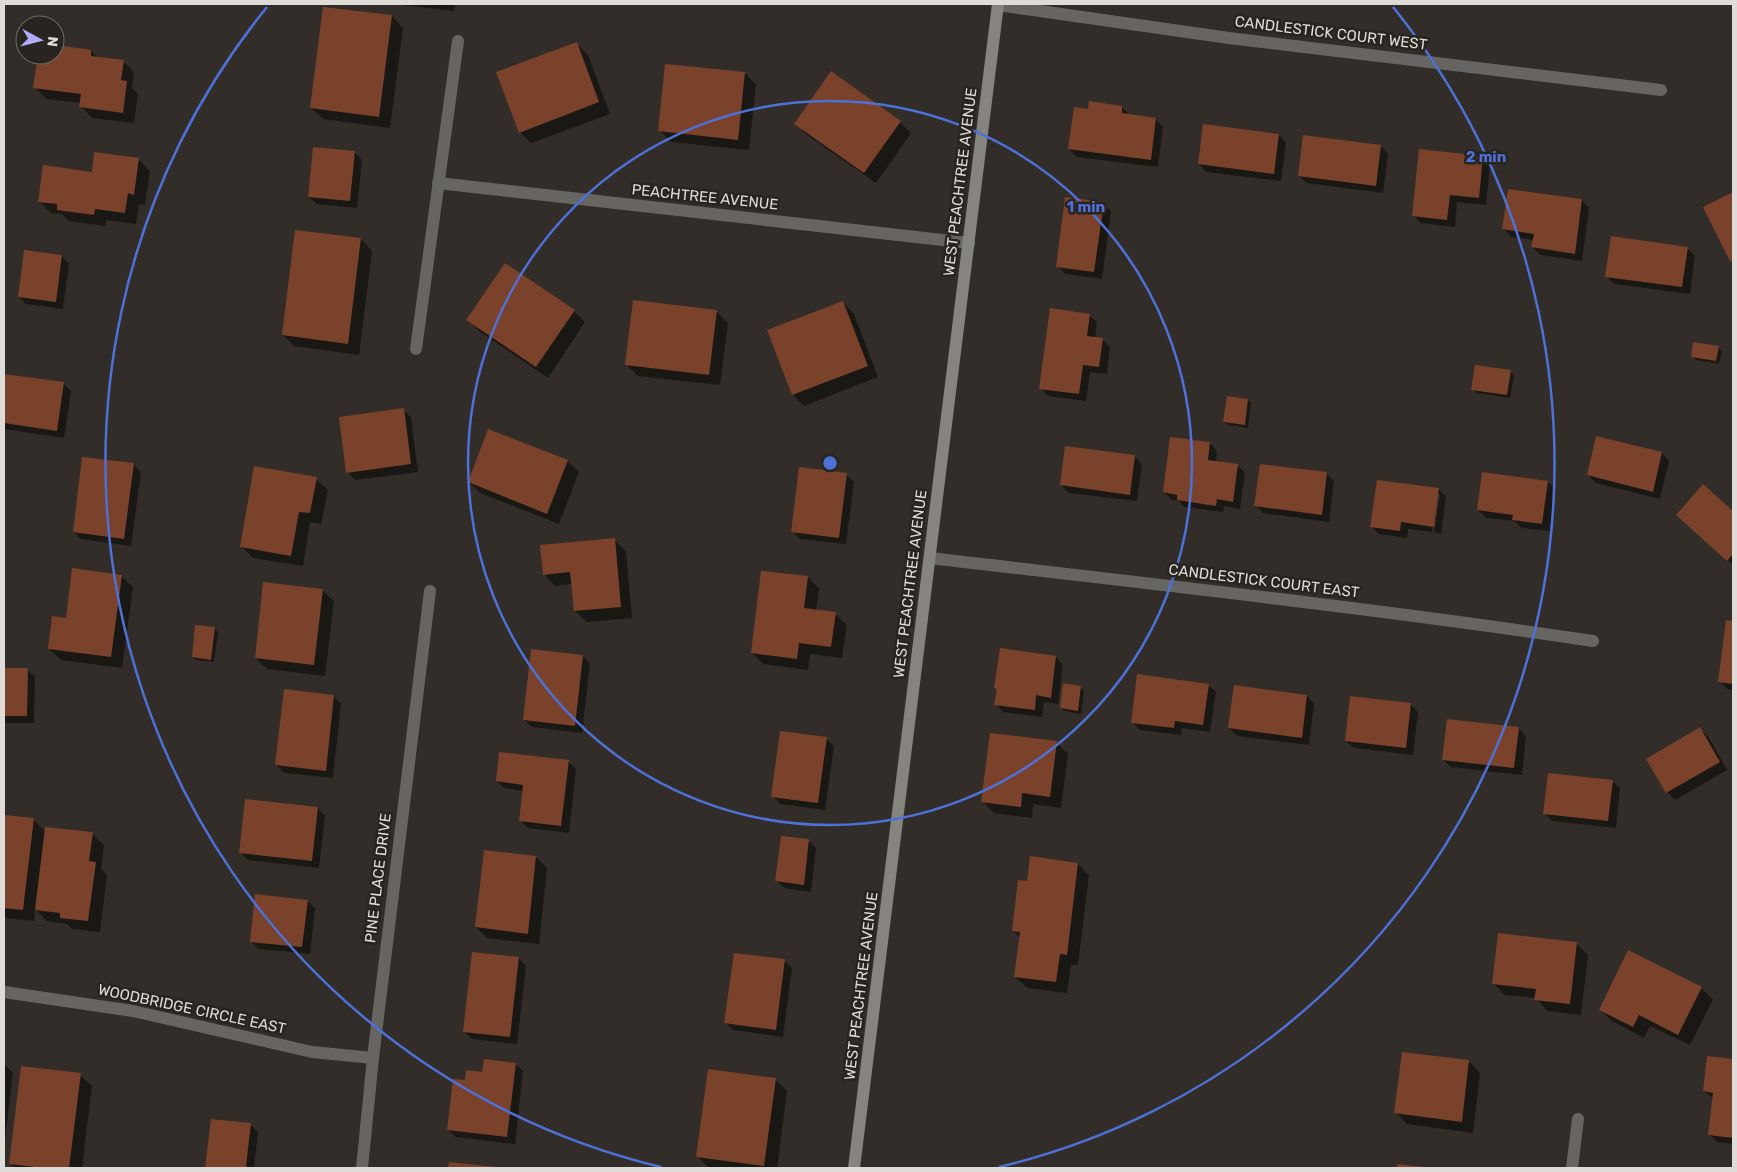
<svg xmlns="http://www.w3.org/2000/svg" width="1737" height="1172" font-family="Rubik,sans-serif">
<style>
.shadow{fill:#0007}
.building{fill:#7a412b}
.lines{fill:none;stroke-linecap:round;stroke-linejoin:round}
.street{stroke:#666562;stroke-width:12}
.secondary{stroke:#85847f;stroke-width:12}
.ring{fill:none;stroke:#4d71d8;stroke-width:2.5}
.labels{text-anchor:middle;stroke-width:5;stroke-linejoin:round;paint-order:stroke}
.street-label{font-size:15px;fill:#dedbd8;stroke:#28241f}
.centre{fill:#4d71d8;stroke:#28241f;stroke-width:2.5}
.ring-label{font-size:15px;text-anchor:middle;font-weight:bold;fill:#4d71d8;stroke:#28241f;stroke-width:5;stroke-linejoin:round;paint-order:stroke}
</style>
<rect width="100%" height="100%" fill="#322d28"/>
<path class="shadow" d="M 392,4 L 455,4 L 454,11 Z
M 392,16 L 403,28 L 390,128 L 323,119 L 311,108 Z
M 576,43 L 588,55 L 610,114 L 531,143 L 520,132 Z
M 91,51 L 98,58 L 123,61 L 134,72 L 132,88 L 138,94 L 134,123 L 92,118 L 81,106 L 81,103 L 46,99 L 35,87 L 39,55 L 55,55 L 55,52 Z
M 745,73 L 756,85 L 749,150 L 671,142 L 660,130 Z
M 1122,107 L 1129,115 L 1156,119 L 1163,127 L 1158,167 L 1077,157 L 1069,149 Z
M 900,122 L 911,133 L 876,183 L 807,135 L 796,124 Z
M 1279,135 L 1286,143 L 1281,181 L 1206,172 L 1199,164 Z
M 1381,146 L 1388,154 L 1383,193 L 1307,183 L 1299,176 Z
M 1420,151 L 1483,157 L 1490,165 L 1486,205 L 1457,202 L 1455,227 L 1421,223 L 1413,215 Z
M 354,152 L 362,160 L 357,208 L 317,204 L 309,197 Z
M 139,160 L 150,171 L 145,205 L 139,204 L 136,224 L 106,220 L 105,226 L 69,221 L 62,214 L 51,213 L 39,201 L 93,173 Z
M 1733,193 L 1733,263 L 1705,208 Z
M 1582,200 L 1589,208 L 1582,261 L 1540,255 L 1533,247 L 1534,240 L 1511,237 L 1504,229 Z
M 1103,203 L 1111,211 L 1102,279 L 1065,274 L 1058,266 Z
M 361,239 L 372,251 L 359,355 L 294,346 L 283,335 Z
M 1687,248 L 1695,256 L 1690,294 L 1614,284 L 1606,276 Z
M 62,256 L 69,264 L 63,309 L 26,304 L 19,297 Z
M 843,302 L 854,314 L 878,377 L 804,406 L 793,395 Z
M 574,311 L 585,322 L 548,378 L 479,331 L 468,320 Z
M 716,311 L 728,323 L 720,385 L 638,376 L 627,365 Z
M 1089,315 L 1097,322 L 1095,338 L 1102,339 L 1110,347 L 1107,374 L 1090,372 L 1086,401 L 1048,396 L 1041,388 Z
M 1718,347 L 1722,351 L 1719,364 L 1696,360 L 1692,356 Z
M 1510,371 L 1514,375 L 1510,398 L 1476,393 L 1472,389 Z
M 4,376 L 63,383 L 71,391 L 64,438 L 4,429 Z
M 1248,400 L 1251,403 L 1248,428 L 1228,425 L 1224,422 Z
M 403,410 L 411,417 L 418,472 L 355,480 L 347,472 Z
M 1171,438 L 1210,443 L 1217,451 L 1216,462 L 1237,465 L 1245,472 L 1240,509 L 1224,506 L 1223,512 L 1185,507 L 1179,501 L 1172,500 L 1164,492 Z
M 1662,453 L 1669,461 L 1660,499 L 1596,483 L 1588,475 Z
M 1134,456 L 1142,464 L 1137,501 L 1069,493 L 1061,485 Z
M 567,461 L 579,472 L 559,524 L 480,493 L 469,482 Z
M 133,464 L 141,472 L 131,546 L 81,539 L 74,532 Z
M 1261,465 L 1327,474 L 1334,481 L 1329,522 L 1263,513 L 1255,505 Z
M 846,475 L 854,482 L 846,544 L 800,539 L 792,531 Z
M 316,479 L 328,490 L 321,524 L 310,522 L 303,566 L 253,558 L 241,546 Z
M 1548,482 L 1555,489 L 1550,531 L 1521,528 L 1515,521 L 1486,518 L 1478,510 Z
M 1703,486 L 1733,513 L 1733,565 L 1685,522 Z
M 1439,489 L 1446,497 L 1441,534 L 1434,533 L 1440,494 L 1437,494 L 1432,532 L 1408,529 L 1407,538 L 1379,534 L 1371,526 Z
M 614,540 L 626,551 L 632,618 L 587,622 L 575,611 L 573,584 L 555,586 L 544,574 Z
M 121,576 L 133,587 L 122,668 L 61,660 L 49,649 L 67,620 Z
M 808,577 L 819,589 L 816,611 L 835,614 L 847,625 L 842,658 L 810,654 L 808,670 L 763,664 L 752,653 Z
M 322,590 L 334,601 L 325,676 L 267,669 L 256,658 Z
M 1728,622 L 1733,622 L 1733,690 L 1727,689 L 1720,681 Z
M 214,628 L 218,632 L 214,662 L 196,660 L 193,657 Z
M 583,656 L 590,664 L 582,733 L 532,727 L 524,720 Z
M 1056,657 L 1063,665 L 1058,704 L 1044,702 L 1042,717 L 1003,712 L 996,704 L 998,690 L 996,688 Z
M 4,669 L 27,669 L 35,677 L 34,723 L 4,723 Z
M 1208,685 L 1216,692 L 1210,732 L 1182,728 L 1181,735 L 1140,730 L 1132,722 Z
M 1080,687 L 1084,691 L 1081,714 L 1064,711 L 1061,708 Z
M 334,696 L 341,704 L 333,778 L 284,773 L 276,765 Z
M 1307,696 L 1314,704 L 1309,745 L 1237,736 L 1229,728 Z
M 1410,704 L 1418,712 L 1413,755 L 1354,748 L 1346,741 Z
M 1518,728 L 1526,736 L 1522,775 L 1451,767 L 1443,760 Z
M 1700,729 L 1708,736 L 1727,770 L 1675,800 L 1667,792 L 1648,759 Z
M 826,739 L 834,746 L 825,810 L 780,804 L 773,796 Z
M 1056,742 L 1068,754 L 1061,808 L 1033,804 L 1032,818 L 994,813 L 983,802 Z
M 568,761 L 576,769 L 569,833 L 528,828 L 520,820 L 524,791 L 504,788 L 497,781 Z
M 1612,781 L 1620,788 L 1616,828 L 1552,821 L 1544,813 Z
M 318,808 L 325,816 L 319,868 L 248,860 L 240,852 Z
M 4,816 L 33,819 L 46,832 L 92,834 L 104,845 L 101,869 L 107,875 L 100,932 L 72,929 L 67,924 L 47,921 L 35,909 L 34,921 L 4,918 Z
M 809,841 L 816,848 L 811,892 L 784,888 L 777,881 Z
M 536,857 L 547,868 L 539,944 L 487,938 L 476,927 Z
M 1031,858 L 1078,864 L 1089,875 L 1078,965 L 1071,965 L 1067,993 L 1027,988 L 1015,977 L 1020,938 L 1013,930 L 1028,883 Z
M 308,901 L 315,909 L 310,954 L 258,949 L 251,941 Z
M 1577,944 L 1588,955 L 1581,1015 L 1547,1011 L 1536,998 L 1505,995 L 1493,983 Z
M 519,958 L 526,966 L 517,1044 L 472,1039 L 464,1031 Z
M 784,961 L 792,968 L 783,1037 L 733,1030 L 726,1023 Z
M 1701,988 L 1713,999 L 1690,1045 L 1650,1026 L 1644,1038 L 1612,1021 L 1600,1010 Z
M 1708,1058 L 1733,1061 L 1733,1144 L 1717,1142 L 1710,1135 L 1714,1099 L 1704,1091 Z
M 1469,1061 L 1480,1073 L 1473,1133 L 1407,1124 L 1396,1113 Z
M 4,1064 L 13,1073 L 4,1148 Z
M 515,1064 L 523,1071 L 515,1144 L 456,1137 L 448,1130 L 467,1082 L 483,1074 Z
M 80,1075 L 92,1086 L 82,1168 L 15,1168 L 10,1163 Z
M 776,1080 L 787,1091 L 777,1168 L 709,1168 L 698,1157 Z
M 212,1120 L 250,1124 L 258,1132 L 254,1168 L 206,1168 Z"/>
<path class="building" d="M 323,7 L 392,15 L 379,117 L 310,108 Z
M 577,42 L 599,102 L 519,133 L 496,72 Z
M 57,45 L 91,50 L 91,56 L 124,60 L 121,80 L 127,81 L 123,113 L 79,107 L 81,94 L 33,88 L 38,55 L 55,55 Z
M 665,64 L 745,72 L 738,140 L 658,131 Z
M 831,71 L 901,121 L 864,173 L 794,124 Z
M 1089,101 L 1122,106 L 1122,113 L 1156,118 L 1151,160 L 1068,149 L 1074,107 L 1088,109 Z
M 1203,124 L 1279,134 L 1274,174 L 1198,164 Z
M 1303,135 L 1381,145 L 1376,186 L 1298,176 Z
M 313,147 L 355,151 L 350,201 L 308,197 Z
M 1419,149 L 1483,156 L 1479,198 L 1450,195 L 1447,220 L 1412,216 Z
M 94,152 L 139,158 L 134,195 L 128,193 L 125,213 L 95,209 L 94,215 L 57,210 L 57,204 L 38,202 L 43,165 L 92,172 Z
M 1508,189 L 1582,199 L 1575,254 L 1531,247 L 1534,234 L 1502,229 Z
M 1733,192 L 1733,260 L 1730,261 L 1703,207 Z
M 1065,197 L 1104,202 L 1094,272 L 1056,267 Z
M 295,230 L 361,238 L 348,344 L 282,335 Z
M 1611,236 L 1688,247 L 1682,287 L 1605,277 Z
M 24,250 L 62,255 L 56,302 L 18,297 Z
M 505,263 L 575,310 L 536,367 L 466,320 Z
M 633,300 L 717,310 L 709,375 L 625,365 Z
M 843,301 L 868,366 L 792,395 L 767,330 Z
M 1050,308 L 1090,314 L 1087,336 L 1103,338 L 1099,367 L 1083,365 L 1079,394 L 1039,389 Z
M 1693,342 L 1719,346 L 1716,361 L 1691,357 Z
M 1475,365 L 1511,370 L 1507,395 L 1471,390 Z
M 4,374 L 64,382 L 57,431 L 4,423 Z
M 1227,396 L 1248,399 L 1245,425 L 1223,422 Z
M 404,408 L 411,464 L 346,473 L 339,417 Z
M 488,429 L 568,460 L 547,514 L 468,482 Z
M 1596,436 L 1662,452 L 1653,492 L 1587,475 Z
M 1170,437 L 1210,442 L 1208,460 L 1238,464 L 1233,502 L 1217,499 L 1216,506 L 1177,500 L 1177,495 L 1163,492 Z
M 1065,446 L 1135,455 L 1130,495 L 1060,485 Z
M 82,457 L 134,463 L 124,539 L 73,532 Z
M 1260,464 L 1327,472 L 1322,515 L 1254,506 Z
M 254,466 L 317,477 L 310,513 L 299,512 L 291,556 L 240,547 Z
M 799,467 L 847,473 L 839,538 L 791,532 Z
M 1482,472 L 1548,481 L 1542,524 L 1512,520 L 1513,515 L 1477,510 Z
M 1377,480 L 1439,488 L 1434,527 L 1401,522 L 1400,531 L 1370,527 Z
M 1703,484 L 1733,511 L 1733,554 L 1727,561 L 1676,515 Z
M 615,538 L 621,607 L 574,611 L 570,572 L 543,575 L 540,545 Z
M 72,568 L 122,575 L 111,657 L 48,649 L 52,616 L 66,618 Z
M 761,571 L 808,576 L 804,608 L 836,612 L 831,647 L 799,643 L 797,659 L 751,653 Z
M 263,582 L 323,589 L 314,665 L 255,658 Z
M 1726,620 L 1733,621 L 1733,684 L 1718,682 Z
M 195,625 L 215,627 L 211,660 L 192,657 Z
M 1000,648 L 1056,656 L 1051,698 L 1036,695 L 1035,710 L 994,705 L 997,689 L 994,688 Z
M 531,649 L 583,655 L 575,726 L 523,720 Z
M 4,668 L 28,668 L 27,716 L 4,716 Z
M 1137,674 L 1209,684 L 1203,725 L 1175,721 L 1174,728 L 1131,723 Z
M 1063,683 L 1081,686 L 1078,711 L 1060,708 Z
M 1234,685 L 1307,695 L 1302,738 L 1228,728 Z
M 284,689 L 334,695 L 326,771 L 275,765 Z
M 1350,696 L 1411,703 L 1406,748 L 1345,741 Z
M 1447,719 L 1519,727 L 1514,768 L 1442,760 Z
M 1700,727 L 1720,762 L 1666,793 L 1646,759 Z
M 780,731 L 827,737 L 818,803 L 771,797 Z
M 990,733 L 1057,741 L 1050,797 L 1022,793 L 1021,807 L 981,802 Z
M 499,752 L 569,760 L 561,826 L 519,821 L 523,785 L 496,781 Z
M 1548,773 L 1613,780 L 1608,821 L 1543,814 Z
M 245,799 L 318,807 L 312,861 L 239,853 Z
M 4,815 L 34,818 L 23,910 L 4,908 Z
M 45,827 L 93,832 L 89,861 L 96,862 L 88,921 L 60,918 L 60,913 L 35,910 Z
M 781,836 L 809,839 L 804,885 L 775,881 Z
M 484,850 L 536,856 L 528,934 L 475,927 Z
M 1030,856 L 1078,863 L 1067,955 L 1060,954 L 1056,982 L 1014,977 L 1020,932 L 1012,931 L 1018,880 L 1027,881 Z
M 255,894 L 308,900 L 302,947 L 250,942 Z
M 1498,933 L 1577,942 L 1570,1004 L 1534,1000 L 1536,989 L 1492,984 Z
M 1628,950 L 1702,987 L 1678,1035 L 1639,1015 L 1633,1027 L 1599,1010 Z
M 472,952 L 519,957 L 510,1037 L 463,1032 Z
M 734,953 L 785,959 L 776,1030 L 724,1023 Z
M 1402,1052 L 1469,1060 L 1462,1122 L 1394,1113 Z
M 1707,1056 L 1733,1059 L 1733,1138 L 1708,1135 L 1713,1093 L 1703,1091 Z
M 484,1059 L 516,1063 L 507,1137 L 447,1130 L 453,1079 L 465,1080 L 466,1070 L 482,1072 Z
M 21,1066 L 81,1073 L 69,1168 L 44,1168 L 9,1164 Z
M 708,1069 L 776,1078 L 764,1166 L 696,1157 Z
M 211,1119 L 251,1123 L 246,1166 L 251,1168 L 205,1168 Z
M 449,1162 L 496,1167 L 496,1168 L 448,1168 Z
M 1397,1164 L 1424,1167 L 1424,1168 L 1397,1168 Z"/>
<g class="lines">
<path class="street" d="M 998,5 L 1229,38 L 1661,90
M 438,183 L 969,243
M 416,349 L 458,41
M 930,558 C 1151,584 1373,608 1593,641
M 4,992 L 133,1011 L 312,1052 L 373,1058
M 362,1168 L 373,1058 L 430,591
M 1572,1168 L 1578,1119"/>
<path class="secondary" d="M 854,1168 L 998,4"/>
</g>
<g class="ring">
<circle cx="830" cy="463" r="362"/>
<path d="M661 1167A724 724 0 0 1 267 7M1393 7A724 724 0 0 1 999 1167"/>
</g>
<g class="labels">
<g class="street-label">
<text transform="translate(1331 33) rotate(7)" y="5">CANDLESTICK COURT WEST</text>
<text transform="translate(960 182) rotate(-83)" y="5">WEST PEACHTREE AVENUE</text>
<text transform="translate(705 197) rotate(6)" y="5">PEACHTREE AVENUE</text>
<text transform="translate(1264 581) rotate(7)" y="5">CANDLESTICK COURT EAST</text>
<text transform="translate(910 584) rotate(-83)" y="5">WEST PEACHTREE AVENUE</text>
<text transform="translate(378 878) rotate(-83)" y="5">PINE PLACE DRIVE</text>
<text transform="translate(861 986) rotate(-83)" y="5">WEST PEACHTREE AVENUE</text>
<text transform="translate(192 1009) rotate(12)" y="5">WOODBRIDGE CIRCLE EAST</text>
</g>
</g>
<circle cx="830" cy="463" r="8" class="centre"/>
<g class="ring-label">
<text x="1486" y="162">2 min</text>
<text x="1086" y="212">1 min</text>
</g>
<rect width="1737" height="1172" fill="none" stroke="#dedbd8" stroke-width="10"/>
<g transform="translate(40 40) rotate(97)"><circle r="24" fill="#28241f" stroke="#716d69"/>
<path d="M0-4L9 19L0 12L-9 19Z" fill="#b1adfa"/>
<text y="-8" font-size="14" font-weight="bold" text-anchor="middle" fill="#dedbd8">N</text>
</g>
</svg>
